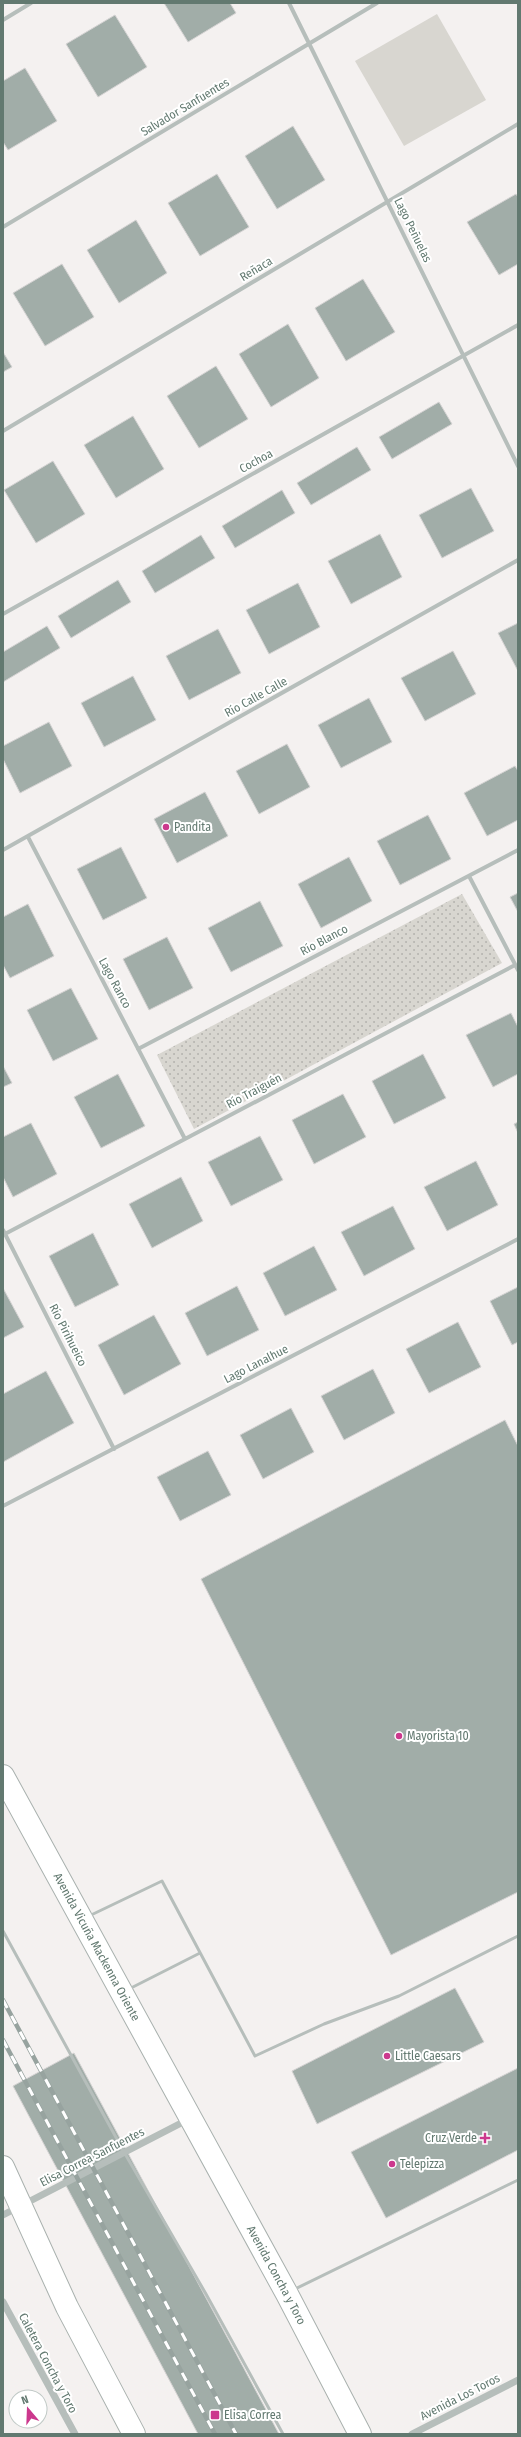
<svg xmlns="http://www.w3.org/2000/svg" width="521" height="2437" font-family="'Fira Sans Condensed',sans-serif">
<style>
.grass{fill:url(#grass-dots)}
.pitch{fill:#d8d6d0}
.building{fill:#a1ada8;stroke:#d5d3d3}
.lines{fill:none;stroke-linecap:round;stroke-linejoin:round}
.primary-casing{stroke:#a9b1ae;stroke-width:24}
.service{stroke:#b6bebb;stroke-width:3}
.minor{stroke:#b6bebb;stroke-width:4}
.tertiary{stroke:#b6bebb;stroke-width:7}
.primary{stroke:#fff;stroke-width:22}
.rail-casing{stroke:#97a39f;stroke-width:4.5}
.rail{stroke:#fff;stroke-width:3;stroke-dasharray:9;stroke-linecap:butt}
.poi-dot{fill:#cc388d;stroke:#fff;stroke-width:1.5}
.labels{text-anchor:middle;stroke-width:4;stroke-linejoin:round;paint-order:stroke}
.street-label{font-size:12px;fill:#627970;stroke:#fff}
.poi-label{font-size:12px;fill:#627970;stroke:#fff;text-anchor:start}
</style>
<defs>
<pattern id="grass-dots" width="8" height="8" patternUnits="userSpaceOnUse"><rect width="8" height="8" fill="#d8d6d0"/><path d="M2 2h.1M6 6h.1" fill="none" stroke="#b3b2ad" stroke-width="1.8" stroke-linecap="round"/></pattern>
</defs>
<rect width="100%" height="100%" fill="#f4f1f0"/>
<path class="grass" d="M 462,894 L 502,963 L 194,1129 L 157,1055 Z"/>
<path class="pitch" d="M 437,14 L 486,100 L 404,146 L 355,61 Z"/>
<path class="building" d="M 164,3 L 230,3 L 236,13 L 188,42 Z
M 115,15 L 147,67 L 98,97 L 66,44 Z
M 25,68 L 57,121 L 8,150 L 3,142 L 3,81 Z
M 293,126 L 325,180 L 277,209 L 245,156 Z
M 217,174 L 249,227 L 200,256 L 168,203 Z
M 516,194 L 518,197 L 518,264 L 499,275 L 467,222 Z
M 136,220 L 167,273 L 119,303 L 87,250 Z
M 62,264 L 94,317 L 45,346 L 13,293 Z
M 363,279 L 395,332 L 346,361 L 315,308 Z
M 288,324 L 319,378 L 271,407 L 239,354 Z
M 3,352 L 12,367 L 3,372 Z
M 216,366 L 248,419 L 199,448 L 167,396 Z
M 439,402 L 452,424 L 392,459 L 379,437 Z
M 133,416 L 164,469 L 116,498 L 84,445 Z
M 357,447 L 371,470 L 311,505 L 297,483 Z
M 53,461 L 85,514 L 36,543 L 4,490 Z
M 471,488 L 494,531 L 442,558 L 419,515 Z
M 282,490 L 295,513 L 235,548 L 222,526 Z
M 380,534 L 402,577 L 351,604 L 328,561 Z
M 201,535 L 215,558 L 155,593 L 142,571 Z
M 118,580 L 131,602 L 71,638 L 58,616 Z
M 298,583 L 320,627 L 269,654 L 246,610 Z
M 518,623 L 518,671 L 498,633 Z
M 47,626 L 60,648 L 3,682 L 3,652 Z
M 218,629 L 241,673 L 189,700 L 166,656 Z
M 453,651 L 476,694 L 425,721 L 401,678 Z
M 133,676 L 156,720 L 104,747 L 81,703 Z
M 369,698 L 392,742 L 341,768 L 318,725 Z
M 49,722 L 72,766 L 20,793 L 3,759 L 3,746 Z
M 287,744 L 310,787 L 259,814 L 236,771 Z
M 515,766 L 518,771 L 518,820 L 487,836 L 464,793 Z
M 205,792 L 228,836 L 177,863 L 154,819 Z
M 428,815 L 451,859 L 400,885 L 377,841 Z
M 121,847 L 147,898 L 103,920 L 77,869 Z
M 349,857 L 372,901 L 321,928 L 298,884 Z
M 518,893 L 518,912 L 510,897 Z
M 260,901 L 283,946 L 231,972 L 208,928 Z
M 28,904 L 54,956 L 10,978 L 3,965 L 3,917 Z
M 167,937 L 193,988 L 149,1010 L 123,959 Z
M 71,988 L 98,1039 L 53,1061 L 27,1010 Z
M 511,1013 L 518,1027 L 518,1074 L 493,1087 L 466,1035 Z
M 423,1054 L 446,1098 L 394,1124 L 372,1081 Z
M 3,1066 L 12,1083 L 3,1087 Z
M 118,1074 L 145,1126 L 101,1148 L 74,1097 Z
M 343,1094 L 366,1137 L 314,1164 L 292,1120 Z
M 518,1122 L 518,1133 L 514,1124 Z
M 31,1123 L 57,1174 L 13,1197 L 3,1177 L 3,1137 Z
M 260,1136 L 283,1180 L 231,1206 L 208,1162 Z
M 476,1161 L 498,1205 L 447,1231 L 424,1187 Z
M 181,1177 L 203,1221 L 152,1248 L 129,1204 Z
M 393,1206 L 415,1249 L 364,1276 L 341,1232 Z
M 93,1233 L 119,1285 L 75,1307 L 49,1256 Z
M 314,1246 L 337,1290 L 285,1316 L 263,1273 Z
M 237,1286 L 259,1330 L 207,1356 L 185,1313 Z
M 518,1287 L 518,1342 L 512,1345 L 490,1301 Z
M 3,1288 L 24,1327 L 3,1338 Z
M 154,1315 L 181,1364 L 124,1395 L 98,1345 Z
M 458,1322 L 481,1367 L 429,1393 L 406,1349 Z
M 373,1369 L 395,1413 L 344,1440 L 321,1396 Z
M 46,1371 L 74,1423 L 3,1462 L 3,1394 Z
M 291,1408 L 314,1452 L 263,1479 L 240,1435 Z
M 505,1420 L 518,1446 L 518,1892 L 391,1955 L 201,1579 Z
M 208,1451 L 231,1495 L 180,1521 L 157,1477 Z
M 455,1988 L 484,2042 L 317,2124 L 292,2071 Z
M 74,2053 L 233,2348 L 279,2434 L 198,2434 L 13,2086 Z
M 518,2068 L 518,2150 L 386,2218 L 351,2152 Z"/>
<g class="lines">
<defs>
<g id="primary">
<path id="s1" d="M 3,1776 L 287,2294 L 360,2434"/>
<path d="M 3,2167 L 67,2307 L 134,2434"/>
</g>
</defs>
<use href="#primary" class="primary-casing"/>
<path class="service" d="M 89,1916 L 162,1881 L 255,2056 L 324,2024 L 399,1996 L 518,1936
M 3,1931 L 124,2152 L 206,2294 L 283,2434
M 129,1989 L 200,1953
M 293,2290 L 518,2180"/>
<path class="minor" d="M 289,3 L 518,466
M 3,20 L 31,3
M 3,227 L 377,3
M 3,431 L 518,124
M 3,614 L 518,325
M 28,837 L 185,1139
M 3,850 L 518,560
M 469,876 L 518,970
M 138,1049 L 518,850
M 3,1230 L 114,1449
M 3,1235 L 515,965
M 3,1506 L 518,1239"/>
<path class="tertiary" d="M 3,2215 L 189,2119
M 3,2302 L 75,2434
M 412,2434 L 518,2380"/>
<use href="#primary" class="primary"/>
<defs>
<path id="rail" d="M 3,2000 L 236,2434
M 3,2040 L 215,2434"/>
</defs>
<use href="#rail" class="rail-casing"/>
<use href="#rail" class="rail"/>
</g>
<g class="poi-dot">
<circle cx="166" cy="827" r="4"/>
<circle cx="399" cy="1736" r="4"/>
<circle cx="387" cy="2056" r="4"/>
<path d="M483 2132h4v4h4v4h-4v4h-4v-4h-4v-4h4z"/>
<circle cx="392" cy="2164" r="4"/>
<rect x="210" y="2410" width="10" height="10" rx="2"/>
</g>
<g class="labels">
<g class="street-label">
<text transform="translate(185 107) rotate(-31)" y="4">Salvador Sanfuentes</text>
<text transform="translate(413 230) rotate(64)" y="4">Lago Peñuelas</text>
<text transform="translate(256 269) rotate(-31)" y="4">Reñaca</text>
<text transform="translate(256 461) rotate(-29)" y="4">Cochoa</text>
<text transform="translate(256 697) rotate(-29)" y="4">Río Calle Calle</text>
<text transform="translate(324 940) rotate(-28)" y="4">Río Blanco</text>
<text transform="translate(115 983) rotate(62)" y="4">Lago Ranco</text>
<text transform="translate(254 1091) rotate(-28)" y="4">Río Traiguén</text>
<text transform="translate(68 1335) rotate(63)" y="4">Río Pirihueico</text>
<text transform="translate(256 1364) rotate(-27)" y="4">Lago Lanalhue</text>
<text dy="4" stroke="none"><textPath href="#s1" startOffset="195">Avenida Vicuña Mackenna Oriente</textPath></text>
<text transform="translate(92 2157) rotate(-27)" y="4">Elisa Correa Sanfuentes</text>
<text dy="4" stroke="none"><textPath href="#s1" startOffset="569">Avenida Concha y Toro</textPath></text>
<text transform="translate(48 2363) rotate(62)" y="4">Caletera Concha y Toro</text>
<text transform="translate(460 2397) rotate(-27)" y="4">Avenida Los Toros</text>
</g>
<g class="poi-label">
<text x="174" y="831">Pandita</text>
<text x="407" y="1740">Mayorista 10</text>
<text x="395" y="2060">Little Caesars</text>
<text x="477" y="2142" text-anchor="end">Cruz Verde</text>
<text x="400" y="2168">Telepizza</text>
<text x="224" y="2419">Elisa Correa</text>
</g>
</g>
<rect width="521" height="2437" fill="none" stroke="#627970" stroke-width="8"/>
<g transform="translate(28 2409) rotate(341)"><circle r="19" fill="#ffffff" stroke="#c0c9c6"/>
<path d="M0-3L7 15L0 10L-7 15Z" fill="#cc388d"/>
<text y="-6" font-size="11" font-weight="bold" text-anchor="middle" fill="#627970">N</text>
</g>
</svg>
